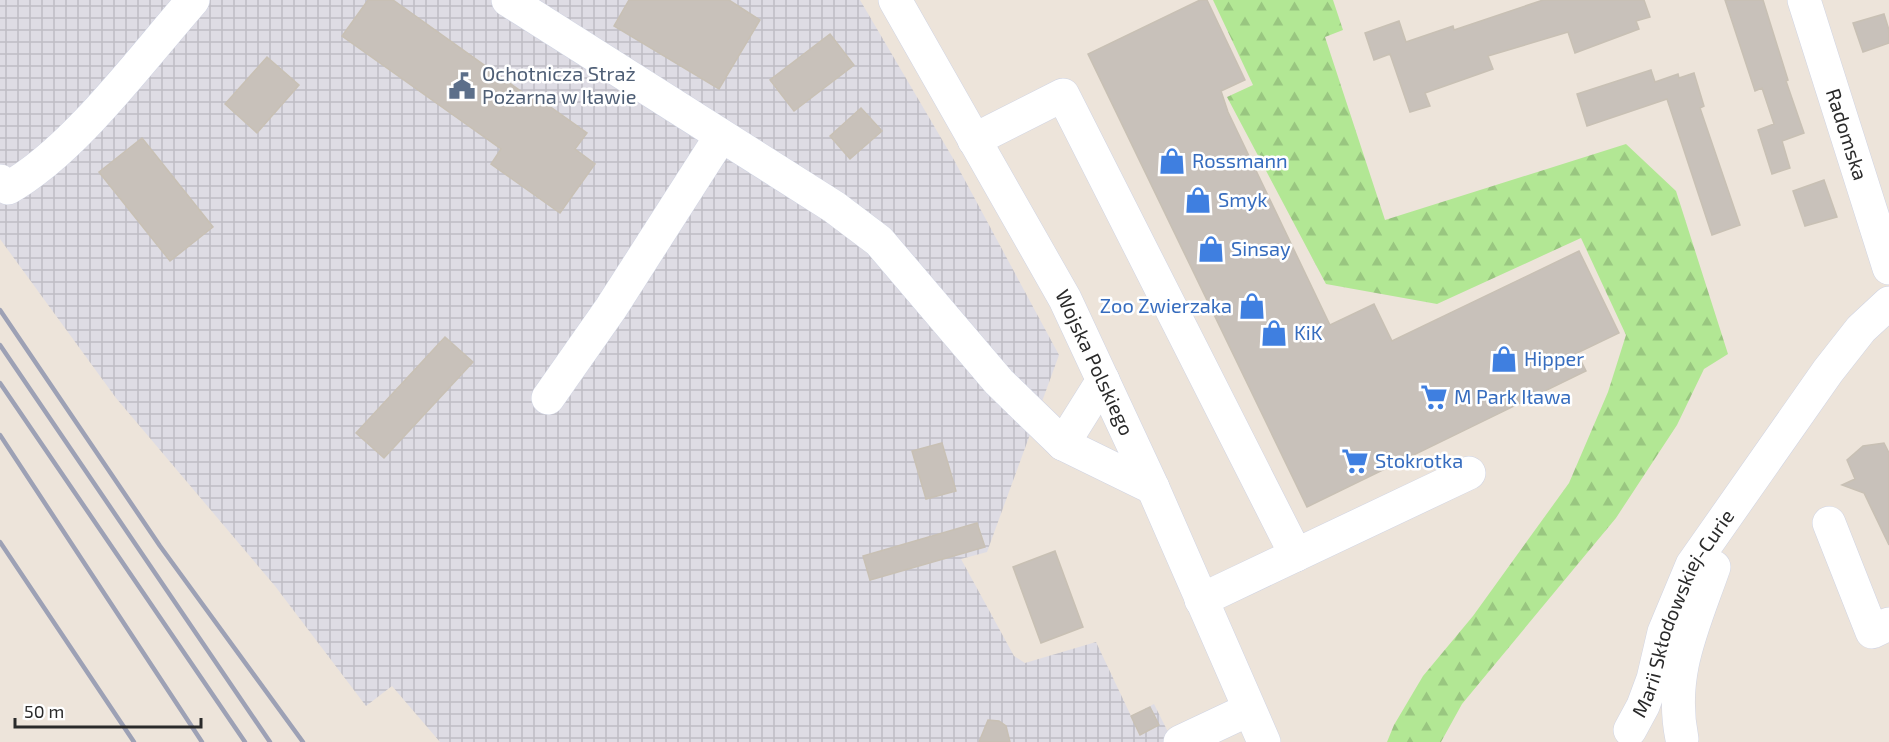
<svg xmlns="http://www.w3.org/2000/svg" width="1889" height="742" font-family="'Exo 2',sans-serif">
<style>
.industrial{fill:url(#industrial-grid)}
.forest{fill:url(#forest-firs)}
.building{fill:#c8c1ba;stroke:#c8c0b4;stroke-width:1.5}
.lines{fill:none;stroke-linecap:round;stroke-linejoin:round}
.minor-casing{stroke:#d0d4e3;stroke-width:34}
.minor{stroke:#fff;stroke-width:33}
.rail{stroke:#9da1b5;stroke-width:4.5}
.labels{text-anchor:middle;stroke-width:5;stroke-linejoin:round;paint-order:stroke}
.service-label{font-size:20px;fill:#4e5e75;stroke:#fff;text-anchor:start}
.street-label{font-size:20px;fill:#2a2a2a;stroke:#fff}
.shop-label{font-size:20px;fill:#366cbe;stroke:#fff;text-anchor:start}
</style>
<defs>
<pattern id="industrial-grid" width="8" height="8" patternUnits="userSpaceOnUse" patternTransform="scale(1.5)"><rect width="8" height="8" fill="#dedce4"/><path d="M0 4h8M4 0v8" fill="none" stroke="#bfbdc4"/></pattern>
<pattern id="forest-firs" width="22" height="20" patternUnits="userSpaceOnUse" patternTransform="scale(1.5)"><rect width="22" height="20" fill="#b2e794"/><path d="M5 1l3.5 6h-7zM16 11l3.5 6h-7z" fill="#99c680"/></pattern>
</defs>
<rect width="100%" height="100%" fill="#ede4da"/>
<path class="industrial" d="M 0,0 L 860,0 L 954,160 L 1059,355 L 987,552 L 961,559 L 1014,656 L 1025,663 L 1096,642 L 1131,716 L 1154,704 L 1173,742 L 440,742 L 392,686 L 366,706 L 275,586 L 116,398 L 0,239 Z"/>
<path class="forest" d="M 1213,0 L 1333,0 L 1343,30 L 1325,37 L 1385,220 L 1626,144 L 1676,191 L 1728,354 L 1704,369 L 1677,425 L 1616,518 L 1462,704 L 1441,742 L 1387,742 L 1394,725 L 1423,676 L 1473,616 L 1569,483 L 1608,392 L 1626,335 L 1581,238 L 1437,304 L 1326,284 L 1227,97 L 1253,85 Z"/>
<path class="building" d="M 368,0 L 393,0 L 536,102 L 538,98 L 587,133 L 575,149 L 595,164 L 560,213 L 491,164 L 501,149 L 342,36 Z
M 629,0 L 729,0 L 760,20 L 719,89 L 614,26 Z
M 1200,0 L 1207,0 L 1245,80 L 1221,91 L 1228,112 L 1330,325 L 1374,304 L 1392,341 L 1579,251 L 1619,333 L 1577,353 L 1586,371 L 1307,507 L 1088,54 Z
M 1543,0 L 1644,0 L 1650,17 L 1636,21 L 1639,29 L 1575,53 L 1568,32 L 1488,56 L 1493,69 L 1425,93 L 1430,106 L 1410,112 L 1390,54 L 1374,60 L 1365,33 L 1399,21 L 1406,42 L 1453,26 L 1454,30 Z
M 1725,0 L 1763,0 L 1788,80 L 1786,81 L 1804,133 L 1782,141 L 1790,168 L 1772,174 L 1758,130 L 1774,124 L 1762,88 L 1755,91 Z
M 1884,14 L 1889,30 L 1889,43 L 1863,52 L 1853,23 Z
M 830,34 L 854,65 L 794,111 L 770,80 Z
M 267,57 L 299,85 L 257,133 L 225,104 Z
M 1651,70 L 1655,82 L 1678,74 L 1679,78 L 1694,73 L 1704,106 L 1700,108 L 1740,225 L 1712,235 L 1667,99 L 1587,126 L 1577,94 Z
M 861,108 L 882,131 L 850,159 L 830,136 Z
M 142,138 L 213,227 L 170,261 L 99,172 Z
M 1824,180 L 1837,217 L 1805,226 L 1793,191 Z
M 445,337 L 473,362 L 384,458 L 356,433 Z
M 942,443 L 956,491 L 926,499 L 912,451 Z
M 1884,443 L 1889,453 L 1889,545 L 1864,493 L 1842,485 L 1855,479 L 1847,460 L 1863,446 Z
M 977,523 L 985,547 L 870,580 L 863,556 Z
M 1055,551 L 1083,627 L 1041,643 L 1013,567 Z
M 1150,707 L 1159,725 L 1140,735 L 1131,716 Z
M 988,720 L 999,721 L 1006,726 L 1010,742 L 979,742 Z"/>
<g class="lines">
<defs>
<g id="minor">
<path d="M 508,0 L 834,207 L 879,241 L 999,382 L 1063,444 L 1153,488"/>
<path id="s1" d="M 895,0 L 1065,299 L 1153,488 L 1264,742"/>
<path id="s2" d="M 1804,0 L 1889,268"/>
<path d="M 974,140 L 1063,95 L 1296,555"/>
<path d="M 0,181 L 8,188 C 74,151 142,58 193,0"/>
<path d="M 548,398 L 611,308 L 721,136"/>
<path d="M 1063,444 L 1103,380"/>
<path d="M 1829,523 L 1872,632 L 1889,624"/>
<path d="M 1201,600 L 1469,473"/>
<path id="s3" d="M 1630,730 L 1643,706 L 1653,679 L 1664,632 L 1692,565 L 1828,371 L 1861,329 L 1889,303"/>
<path d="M 1682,739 C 1669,675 1693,627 1714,567"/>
<path d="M 1180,742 L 1248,710"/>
</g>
</defs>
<use href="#minor" class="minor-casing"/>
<use href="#minor" class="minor"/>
<path class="rail" d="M 0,310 L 160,546 L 303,742
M 0,345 L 270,742
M 0,383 L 245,742
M 0,435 L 202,742
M 0,542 L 134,742"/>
</g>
<defs>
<symbol id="civic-bare" viewBox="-9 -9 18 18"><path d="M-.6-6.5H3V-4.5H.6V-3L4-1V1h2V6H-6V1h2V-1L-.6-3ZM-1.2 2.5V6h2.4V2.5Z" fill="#5c6f8a" stroke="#fff" stroke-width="2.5" paint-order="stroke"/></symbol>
<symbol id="shop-bare" viewBox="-9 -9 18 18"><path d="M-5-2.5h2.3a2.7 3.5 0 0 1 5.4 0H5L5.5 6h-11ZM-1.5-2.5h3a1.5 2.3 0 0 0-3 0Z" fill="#3f7fe0" stroke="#fff" stroke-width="2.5" paint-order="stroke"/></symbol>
<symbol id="supermarket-bare" viewBox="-9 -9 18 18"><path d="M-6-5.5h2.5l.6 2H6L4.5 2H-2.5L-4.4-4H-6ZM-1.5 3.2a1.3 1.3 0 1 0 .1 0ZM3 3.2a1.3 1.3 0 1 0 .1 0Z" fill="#3f7fe0" stroke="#fff" stroke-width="2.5" paint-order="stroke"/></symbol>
</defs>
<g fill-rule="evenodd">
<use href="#civic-bare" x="443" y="67" width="38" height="38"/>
<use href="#shop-bare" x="1153" y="142" width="38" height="38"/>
<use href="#shop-bare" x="1179" y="181" width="38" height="38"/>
<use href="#shop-bare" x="1192" y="230" width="38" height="38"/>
<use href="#shop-bare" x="1233" y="287" width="38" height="38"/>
<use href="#shop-bare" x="1255" y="314" width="38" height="38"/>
<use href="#shop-bare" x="1485" y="340" width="38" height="38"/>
<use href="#supermarket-bare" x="1415" y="378" width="38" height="38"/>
<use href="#supermarket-bare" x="1336" y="442" width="38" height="38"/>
</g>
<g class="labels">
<g class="service-label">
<text x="482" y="81">Ochotnicza Straż<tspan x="482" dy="23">Pożarna w Iławie</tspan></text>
</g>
<g class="street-label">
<text dy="7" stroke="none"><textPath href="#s2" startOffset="141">Radomska</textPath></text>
<text dy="7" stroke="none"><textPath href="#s1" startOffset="414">Wojska Polskiego</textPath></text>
<text dy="7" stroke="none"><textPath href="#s3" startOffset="129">Marii Skłodowskiej-Curie</textPath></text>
</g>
<g class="shop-label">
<text x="1192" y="168">Rossmann</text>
<text x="1218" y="207">Smyk</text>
<text x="1231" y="256">Sinsay</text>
<text x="1232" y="313" text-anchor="end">Zoo Zwierzaka</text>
<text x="1294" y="340">KiK</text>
<text x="1524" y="366">Hipper</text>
<text x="1454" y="404">M Park Iława</text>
<text x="1375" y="468">Stokrotka</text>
</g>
</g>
<path d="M15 718v9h186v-9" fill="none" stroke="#2a2a2a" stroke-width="3"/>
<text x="24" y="718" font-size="18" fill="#2a2a2a" stroke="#ffffff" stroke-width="4.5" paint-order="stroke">50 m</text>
</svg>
